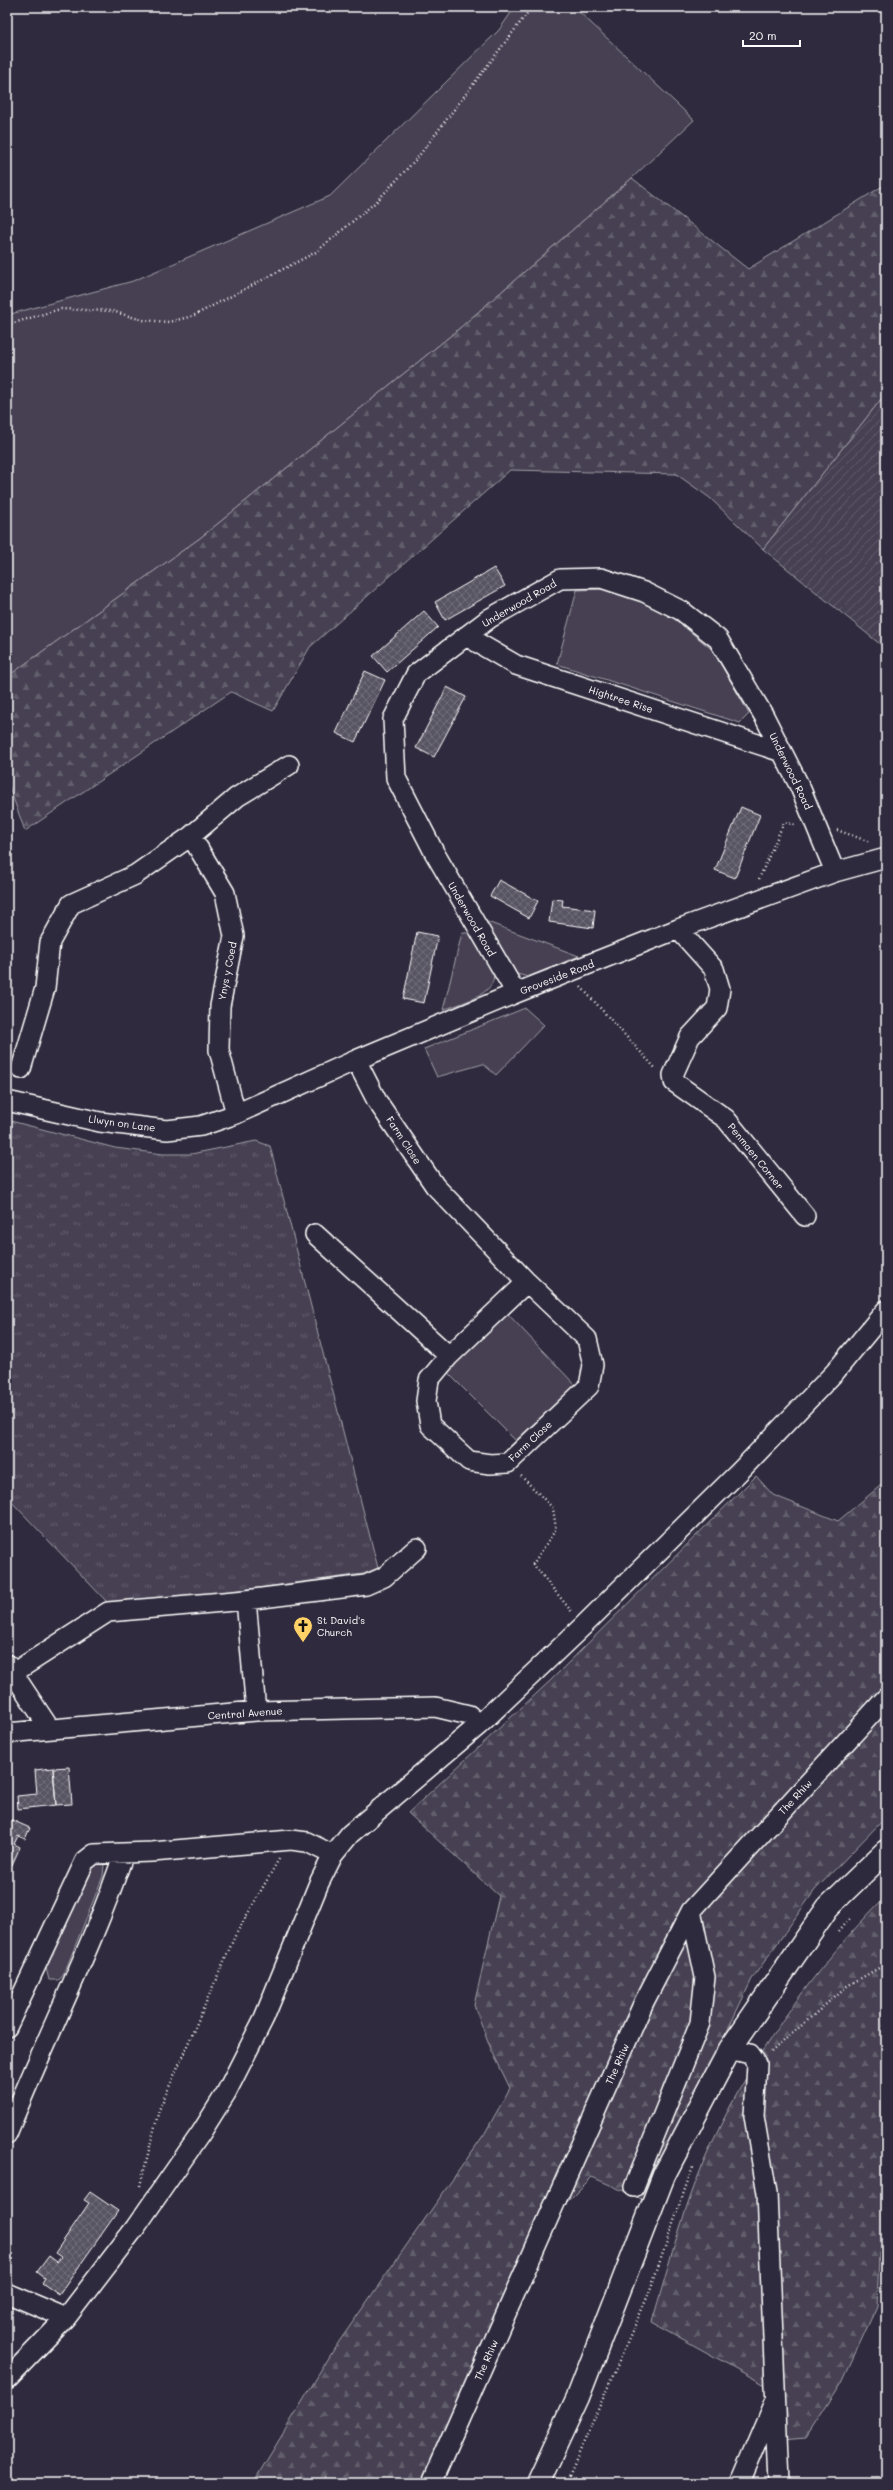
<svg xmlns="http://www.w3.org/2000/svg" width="893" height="2490" font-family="Mali,sans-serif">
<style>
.grass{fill:#464152;stroke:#a2a0a8}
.forest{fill:url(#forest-firs);stroke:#a2a0a8}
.park{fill:url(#park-tufts);stroke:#a2a0a8}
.garden{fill:url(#garden-furrows);stroke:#a2a0a8}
.building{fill:url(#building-cross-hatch);stroke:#fff}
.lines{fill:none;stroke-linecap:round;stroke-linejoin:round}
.minor-casing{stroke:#fff;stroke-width:22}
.major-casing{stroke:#fff;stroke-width:25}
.path{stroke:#fff;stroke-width:2.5;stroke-dasharray:1 3;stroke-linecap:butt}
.minor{stroke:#2f2a3d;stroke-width:19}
.major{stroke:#2f2a3d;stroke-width:22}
.labels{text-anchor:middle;stroke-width:3;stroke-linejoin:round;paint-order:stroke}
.street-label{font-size:10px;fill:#fff;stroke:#2f2a3d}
.poi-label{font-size:10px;fill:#fff;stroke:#2f2a3d;text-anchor:start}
</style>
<defs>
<pattern id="forest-firs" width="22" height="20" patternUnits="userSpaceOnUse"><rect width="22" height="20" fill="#464152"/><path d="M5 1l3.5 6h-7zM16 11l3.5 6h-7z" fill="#625e6c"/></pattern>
<pattern id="park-tufts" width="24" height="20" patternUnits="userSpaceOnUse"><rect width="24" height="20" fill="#464152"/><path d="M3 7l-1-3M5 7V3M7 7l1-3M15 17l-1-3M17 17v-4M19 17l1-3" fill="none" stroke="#625e6c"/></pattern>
<pattern id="garden-furrows" width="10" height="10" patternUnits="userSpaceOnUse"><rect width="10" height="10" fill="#464152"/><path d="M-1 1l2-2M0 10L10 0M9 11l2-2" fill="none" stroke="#625e6c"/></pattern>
<pattern id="building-cross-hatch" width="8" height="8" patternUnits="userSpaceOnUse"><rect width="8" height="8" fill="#595564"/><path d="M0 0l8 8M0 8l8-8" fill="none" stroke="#726e7b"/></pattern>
</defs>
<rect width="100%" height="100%" fill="#2f2a3d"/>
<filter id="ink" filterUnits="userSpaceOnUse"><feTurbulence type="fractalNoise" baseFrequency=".025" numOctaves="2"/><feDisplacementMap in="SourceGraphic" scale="8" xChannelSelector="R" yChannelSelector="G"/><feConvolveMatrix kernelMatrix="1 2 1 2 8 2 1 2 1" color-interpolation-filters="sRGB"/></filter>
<g filter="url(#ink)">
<path class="grass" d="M 515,7 L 574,7 L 694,120 L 632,178 L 454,333 L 200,538 L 7,677 L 7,315 L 133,281 L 330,196 L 499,30 Z
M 608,589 L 657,605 L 714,651 L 749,714 L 740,723 L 557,664 L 577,590 Z
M 482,920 L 579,956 L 528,977 L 513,973 Z
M 462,933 L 470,933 C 477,945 489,959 493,973 C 499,994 458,1004 443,1010 Z
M 525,1008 L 544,1025 L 496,1075 L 483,1064 L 437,1077 L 424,1049 Z
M 506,1312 L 577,1387 L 519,1444 L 447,1372 Z
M 95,1862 L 104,1865 L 103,1876 L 64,1974 L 59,1980 L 49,1980 L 44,1960 Z"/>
<path class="forest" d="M 632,178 L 748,269 L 886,184 L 886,393 L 763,549 L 710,498 L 676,474 L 510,470 L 310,647 L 273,711 L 231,692 L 25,831 L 7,781 L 7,677 L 200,538 L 454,333 Z
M 756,1476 L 773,1495 L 838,1521 L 886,1481 L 886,1817 L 815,1890 L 752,1979 L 646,2201 L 592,2177 L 564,2205 L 442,2483 L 253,2483 L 336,2346 L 485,2133 L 510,2088 L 491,2049 L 474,2005 L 499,1896 L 408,1813 L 550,1681 Z
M 886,1896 L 886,2233 L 879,2254 L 877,2306 L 842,2382 L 806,2438 L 769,2441 L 767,2386 L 652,2322 C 668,2268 683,2211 705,2159 C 747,2062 812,1970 886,1896 Z"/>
<path class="park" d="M 7,1120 L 115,1148 L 163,1154 L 191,1154 L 256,1141 L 270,1146 L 378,1568 L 363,1574 L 121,1606 L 107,1602 L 7,1497 Z"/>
<path class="garden" d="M 886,393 L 886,649 L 763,549 Z"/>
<path class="building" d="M 494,568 L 505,586 L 445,620 L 435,602 Z
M 424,611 L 438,627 L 387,672 L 373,656 Z
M 365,671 L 385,680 L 355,742 L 336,733 Z
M 447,687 L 466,697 L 434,757 L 416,748 Z
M 741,807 L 760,815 L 735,878 L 715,870 Z
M 499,880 L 538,901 L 529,918 L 490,896 Z
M 552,899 L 563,900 L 562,906 L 595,910 L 593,928 L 549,922 Z
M 417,932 L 438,936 L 424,1003 L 403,999 Z
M 69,1767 L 72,1804 L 56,1805 L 53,1768 Z
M 53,1768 L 56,1805 L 18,1809 L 17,1796 L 37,1794 L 35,1770 Z
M 7,1818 L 30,1828 L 25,1839 L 18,1836 L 14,1844 L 20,1847 L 12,1865 L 7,1863 Z
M 90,2192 L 118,2211 L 59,2295 L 42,2283 L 45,2278 L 37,2272 L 49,2256 L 57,2262 L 61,2257 L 55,2253 L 89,2203 L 84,2200 Z"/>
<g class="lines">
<defs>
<path id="minor" d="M 466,636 L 516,665 L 782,752
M 191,836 L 237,797 L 289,765
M 678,929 L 714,969 L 720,989 L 717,1008 L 690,1037 L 673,1075 L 674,1082 L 726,1119 L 805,1216
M 516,993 L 434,852 L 396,778 L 393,719 L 416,674 L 490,618 L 560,579 L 601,578 L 644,592 L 682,611 L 718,639 L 764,716 L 800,787 L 835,872
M 356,1060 L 377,1101 L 435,1186 L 527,1282 L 587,1339 L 593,1365 L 589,1386 L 508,1463 L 490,1464 L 469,1461 L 430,1425 L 426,1401 L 429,1380 L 449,1356 L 527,1282
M 21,1069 L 45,988 L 50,942 L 71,904 L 135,875 L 191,836 L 225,893 L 234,936 L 220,1006 L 219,1050 L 236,1114
M 7,1101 L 100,1122 L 167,1130 L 201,1126 L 236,1114 L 356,1060 L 516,993 L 678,929 L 835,872 L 886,858
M 315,1234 L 449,1356
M 246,1600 L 256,1711
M 7,1664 L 50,1729
M 13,1673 L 108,1612 L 246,1600 L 366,1585 L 384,1577 L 417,1548
M 7,1733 L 256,1711 L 435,1707 L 469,1715 L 479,1725
M 7,2027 L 85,1861 L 94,1854 L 152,1852 L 291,1840 L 307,1842 L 333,1855
M 730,2049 L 750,2054 L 757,2064 L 754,2116 L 767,2193 L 779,2483
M 7,2134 C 45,2039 92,1949 124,1853
M 634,2187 L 700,2023 L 705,1977 L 691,1911
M 7,2293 L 66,2318
M 7,2379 L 66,2318 L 135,2228 L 201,2133 L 226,2093 L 264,2018 L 319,1883 L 333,1855 L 350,1834 L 479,1725 L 583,1626 L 741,1470 L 835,1372 L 886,1310
M 431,2483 L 644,2002 L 691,1911 L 886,1698
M 740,2483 L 774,2403"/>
<path id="major" d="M 538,2483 L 578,2397 L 664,2175 L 730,2049 L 828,1907 L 886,1851"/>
</defs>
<use href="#minor" class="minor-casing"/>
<use href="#major" class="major-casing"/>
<path class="path" d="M 7,325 L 60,309 L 112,311 L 142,320 L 169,322 L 193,316 L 316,252 L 377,201 L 418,157 L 532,7
M 837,830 L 870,842
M 759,879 L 784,822 L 795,825
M 581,987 L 656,1069
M 521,1476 L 553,1508 L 556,1529 L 533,1564 L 572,1612
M 838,1932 L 850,1917
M 771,2052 L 847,1986 L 886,1964
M 140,2186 L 159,2110 L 235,1936 L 279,1859
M 566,2483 L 649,2293 L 693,2166"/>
<use href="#minor" class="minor"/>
<use href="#major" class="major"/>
</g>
</g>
<defs>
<symbol id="church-pin" viewBox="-11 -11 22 30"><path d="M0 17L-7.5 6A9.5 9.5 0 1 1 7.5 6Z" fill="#ffd166" stroke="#2f2a3d"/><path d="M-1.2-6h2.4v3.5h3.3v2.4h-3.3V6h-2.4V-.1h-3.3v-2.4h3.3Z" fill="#111"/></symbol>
</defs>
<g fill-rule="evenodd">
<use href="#church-pin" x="292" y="1615" width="22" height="30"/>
</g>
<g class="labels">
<g class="street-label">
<text transform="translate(519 603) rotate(-30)" y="4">Underwood Road</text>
<text transform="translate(621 699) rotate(18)" y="4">Hightree Rise</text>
<text transform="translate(791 771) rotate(64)" y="4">Underwood Road</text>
<text transform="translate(472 919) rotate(60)" y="4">Underwood Road</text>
<text transform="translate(227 971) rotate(-79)" y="4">Ynys y Coed</text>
<text transform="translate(557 977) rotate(-21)" y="4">Groveside Road</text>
<text transform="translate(122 1123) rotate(8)" y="4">Llwyn on Lane</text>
<text transform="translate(404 1140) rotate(57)" y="4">Farm Close</text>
<text transform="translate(756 1156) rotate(51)" y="4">Penmaen Corner</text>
<text transform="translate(530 1441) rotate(-43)" y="4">Farm Close</text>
<text transform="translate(245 1713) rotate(-4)" y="4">Central Avenue</text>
<text transform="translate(795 1797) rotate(-47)" y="4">The Rhiw</text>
<text transform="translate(617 2064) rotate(-66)" y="4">The Rhiw</text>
<text transform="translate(486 2360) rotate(-66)" y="4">The Rhiw</text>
</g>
<g class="poi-label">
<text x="317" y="1624">St David's<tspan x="317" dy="12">Church</tspan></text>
</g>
</g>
<rect width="893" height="2490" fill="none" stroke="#2f2a3d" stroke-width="24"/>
<rect x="12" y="12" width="869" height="2466" fill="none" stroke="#fff" stroke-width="1.5" filter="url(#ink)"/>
<path d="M743 40v6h57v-6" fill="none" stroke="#ffffff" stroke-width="2"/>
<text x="749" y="40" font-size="12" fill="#ffffff" stroke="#2f2a3d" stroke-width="3" paint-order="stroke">20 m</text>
</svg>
